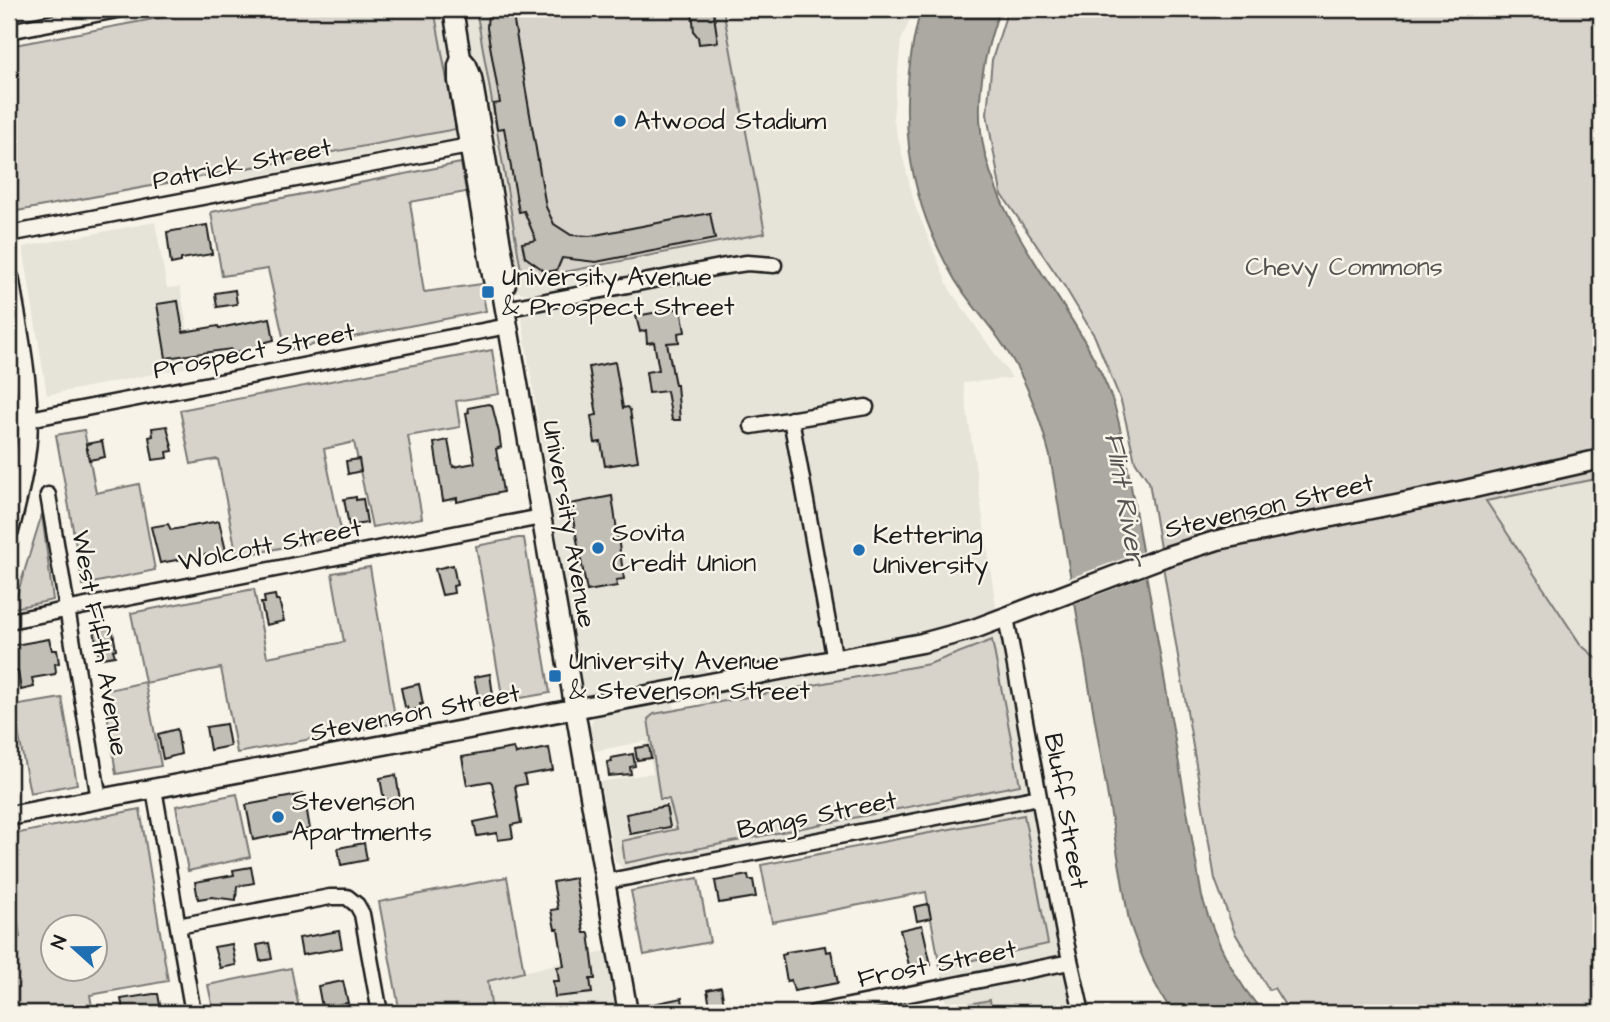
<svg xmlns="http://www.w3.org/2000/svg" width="1610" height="1022" viewBox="0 0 1610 1022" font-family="'Architects Daughter',sans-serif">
	<rect width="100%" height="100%" fill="#f7f3e8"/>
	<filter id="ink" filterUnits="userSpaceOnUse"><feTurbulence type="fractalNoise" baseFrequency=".0143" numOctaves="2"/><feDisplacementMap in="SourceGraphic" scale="14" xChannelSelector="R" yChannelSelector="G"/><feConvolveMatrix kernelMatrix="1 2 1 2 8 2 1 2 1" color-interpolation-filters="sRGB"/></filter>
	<g filter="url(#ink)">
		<path fill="#e6e3d9" d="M153,9H914L901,41L893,118L915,206L950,290L1012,378L963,383L1000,634L1022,760L1074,1013H948L910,812L630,868L621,867L615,861L600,782L653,773L646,741L595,751L590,729L593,718L603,712L673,699L687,777L712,773L700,693L754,684L750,666L583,698L521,314L726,273L723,258L529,294L517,292L512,285L485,133L229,181L214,94L141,106L124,14Z
			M155,222L167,288L180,287L194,366L47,395L23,247Z
			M1601,478V662L1581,645L1486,501Z
			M607,951L617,1013H492L488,981Z"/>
		<path fill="#d7d3cb" stroke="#7a7874" stroke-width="2" fill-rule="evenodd" d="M207,9H434L456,129L17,211L9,168V46Z
			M476,9H723L765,233L534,278L521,270Z
			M1008,9H1601V478L1486,501L1581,645L1601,662V1013H1290L1274,988L1269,990L1235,933L1215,879L1149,482L1135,461L1121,401L1095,337L1065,287L1001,193L987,114L992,60Z
			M461,163L466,192L410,202L424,292L481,284L486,311L286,350L268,269L222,276L211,212Z
			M492,350L499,394L456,401L460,427L408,436L422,518L372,527L354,442L324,449L342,535L237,557L218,459L191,464L180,410Z
			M84,430L96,493L139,484L155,570L83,585L56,435Z
			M42,514L53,600L9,609L17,595Z
			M518,538H524L550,693L503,701L476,546Z
			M370,567L396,723L237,753L221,668L145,683L161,766L116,774L104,691L145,682L131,613L254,589L267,657L344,642L332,573Z
			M992,640L1020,785L625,863L622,841L677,829L669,799H660L648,719L654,714L929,664Z
			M62,698L77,784L30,793L13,706Z
			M237,794L250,857L188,871L176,806Z
			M140,809L168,981L90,995L93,1013H9V940L20,937L9,859V835ZM52,928H94V970H52Z
			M1024,815L1048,944L940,967L926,892L772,922L761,865Z
			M507,877L524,972L488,981L492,1013H434L433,1009L400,1013L379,902Z
			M698,878L710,942L644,955L631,891Z
			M291,968L300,1013H214L208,985Z
			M990,1000L992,1013H922Z"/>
		<path fill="#aca9a2" stroke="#72716c" stroke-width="2" d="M921,9H1000C983,55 973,105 985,154C1009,249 1081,311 1113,402C1120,422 1123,443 1127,464C1134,502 1140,540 1147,579C1165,685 1183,791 1202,897C1215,940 1234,980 1264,1013H1173C1153,985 1140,954 1129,921L1050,456C1039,414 1025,375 999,339C985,319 968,301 955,280C904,193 895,105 921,9Z"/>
		<path fill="#f7f3e8" d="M1146,550L1150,575L1072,605L1067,579Z"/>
		<path fill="#c0beb5" stroke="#1c1c1c" stroke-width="2" d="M488,9H515L514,22L546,207L554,224L571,235L590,236L710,213L715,239L596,262L562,258L557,270L546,272L525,257L522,243L536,240L524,211L519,212L504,128L497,129L493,104L500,103L487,28Z
			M692,9H713L718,42L699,44L698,37L694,32Z
			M207,225L212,254L181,259V262L171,264L167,232Z
			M235,290L237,304L217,307L215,293Z
			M178,301L183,332L218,326L219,328L270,318L274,340L266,342V345L232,353L231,349L166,358L157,304Z
			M681,308L685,332L678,333L679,342L667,343L675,385H677L680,420H672L667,391L649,393L646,372L659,370L654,342L647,343L646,330L640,332L636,316Z
			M615,362L623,408L628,407L630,410L638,461L605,466L601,442L595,443L591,416L597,415L589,367Z
			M488,404L492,405L499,433L501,447L496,449L503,492L457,502V498L443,501L434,443L448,440L453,467L475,463L466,413L469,412L468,408Z
			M167,426L173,451L167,452L168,458L153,460L149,437L153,436L152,428Z
			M102,441L105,457L89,460L86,444Z
			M359,459L361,471L348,474L346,461Z
			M612,496L624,579L616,580L617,586L587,591L570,504Z
			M356,497V500L363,499L367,523L349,526L344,499Z
			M219,521L226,551L160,563L151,527L168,524L171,530Z
			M453,565L457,585L453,586L454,593L442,595L435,569Z
			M275,595L276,600H279L284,621L266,625L261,603H265L264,597Z
			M112,627L116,649L113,650L115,656L102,658L101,652L98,653L94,630Z
			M49,639L52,650H57L59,663L55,664L56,672L55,674L32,678L34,687L21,690L18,671L10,672L9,646Z
			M490,674L494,702L480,705L474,677Z
			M419,684L423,704H420L421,708L408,711L407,707H405L401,688Z
			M226,724L230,746L210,750L206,727Z
			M177,729L181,754L163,759L158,734Z
			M649,746L651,758L637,760L635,748Z
			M514,748L516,754L549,748L553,770L524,775L526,784L515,786L521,823L511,825L513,838L498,840L497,833L477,836L474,822L499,817L492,783L490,781L467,785L462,757Z
			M633,754L635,766L630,767L631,774L609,776L607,762L612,761L611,758Z
			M396,775L400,800L388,802L387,799L384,800L380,778Z
			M304,794L310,829L253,840L246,805Z
			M666,806L670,827L630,834L626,814Z
			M364,843L367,860L341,865L338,848Z
			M251,867L254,883L237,886L236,900L211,897L198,899L195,882L234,875L233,870Z
			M748,875L749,880H753L756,897L719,903L715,881Z
			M575,878L584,933H589L595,979H590L592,993L555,997L553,981H559L557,967L564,966L558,929H555L551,910L558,909L553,882Z
			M928,904L931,918L917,921L914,907Z
			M922,925L931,965L910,969L900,930Z
			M339,931L342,948L302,955L299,938Z
			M269,943L272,959L260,961L257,945Z
			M232,944L236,965L220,968L214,947Z
			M825,946L826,952L831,951L838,983L794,991L791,980L787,981L782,955L786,954V952Z
			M343,981L348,1003L322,1007L318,986Z
			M721,987L724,1004L710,1006L707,990Z
			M153,994H158L161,1010L124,1013L121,999Z
			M682,998L684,1011L677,1013H639L638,1007Z"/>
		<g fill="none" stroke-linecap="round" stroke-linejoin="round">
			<g stroke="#1c1c1c" stroke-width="19">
				<path id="minor" d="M9,31L122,9
					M9,234L479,144
					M505,309L720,267L747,263L774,265
					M791,419L835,661
					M9,423L508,326
					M752,426L866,407
					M48,495L99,799
					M1006,617L1064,933L1082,1013
					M9,621L541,517
					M154,789L193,1013
					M604,882L1039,797
					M178,926L330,897H347L357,905L362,914L380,1013
					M814,1013L1070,962"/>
			</g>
			<g stroke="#1c1c1c" stroke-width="23">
				<path id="tertiary" d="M453,9L461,58L467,65L472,78L506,273V284L502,292L628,1013
					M461,58L458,66V81L492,275L494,284L502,292
					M9,816L922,643L974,629L1164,557L1218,540L1465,490L1601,459"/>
			</g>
			<g stroke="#1c1c1c" stroke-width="24">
				<path id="secondary" d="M9,279C17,329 29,383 27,434C25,466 17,498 9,529"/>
			</g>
			<use href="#minor" stroke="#f7f3e8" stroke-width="14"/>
			<use href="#tertiary" stroke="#f7f3e8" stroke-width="18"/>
			<use href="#secondary" stroke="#f7f3e8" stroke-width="19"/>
		</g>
	</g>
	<g fill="#1f6fb2" stroke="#f7f3e8" stroke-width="2.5">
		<circle cx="620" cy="121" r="7"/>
		<rect x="481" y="285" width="14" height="14" rx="3.5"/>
		<circle cx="598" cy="548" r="7"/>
		<circle cx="859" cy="550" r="7"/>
		<rect x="548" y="669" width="14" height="14" rx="3.5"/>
		<circle cx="278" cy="817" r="7"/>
	</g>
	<g text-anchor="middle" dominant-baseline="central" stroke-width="5" stroke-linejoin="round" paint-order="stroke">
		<g font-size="26" fill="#1c1c1c" stroke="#f7f3e8" text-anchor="start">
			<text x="634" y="121">Atwood Stadium</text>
			<text x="502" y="277">University Avenue<tspan x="502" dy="30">&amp; Prospect Street</tspan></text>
			<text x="612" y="533">Sovita<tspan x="612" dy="30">Credit Union</tspan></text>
			<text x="873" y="535">Kettering<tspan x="873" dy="30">University</tspan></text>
			<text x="569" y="661">University Avenue<tspan x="569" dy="30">&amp; Stevenson Street</tspan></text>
			<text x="292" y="802">Stevenson<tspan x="292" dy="30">Apartments</tspan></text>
		</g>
		<g font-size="26" fill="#1c1c1c" stroke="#f7f3e8">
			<text transform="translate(242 164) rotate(-11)">Patrick Street</text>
			<text transform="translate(254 351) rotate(-11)">Prospect Street</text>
			<text transform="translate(1269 506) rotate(-13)">Stevenson Street</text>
			<text transform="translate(569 524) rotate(80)">University Avenue</text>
			<text transform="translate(270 545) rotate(-11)">Wolcott Street</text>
			<text transform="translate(100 643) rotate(80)">West Fifth Avenue</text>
			<text transform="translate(415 713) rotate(-11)">Stevenson Street</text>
			<text transform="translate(1066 811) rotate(80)">Bluff Street</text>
			<text transform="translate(817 815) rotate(-11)">Bangs Street</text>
			<text transform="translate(937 964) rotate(-11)">Frost Street</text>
		</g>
		<g font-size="26" fill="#545351" stroke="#f7f3e8">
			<text x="1344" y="267">Chevy Commons</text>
		</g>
		<g font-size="28" font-style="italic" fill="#565452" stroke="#f7f3e8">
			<text transform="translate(1125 499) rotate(80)">Flint River</text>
		</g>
	</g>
	<rect width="1610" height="1022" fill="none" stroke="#f7f3e8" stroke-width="35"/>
	<rect x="18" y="18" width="1575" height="987" fill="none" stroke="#1c1c1c" stroke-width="2.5" filter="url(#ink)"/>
	<g transform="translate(74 948) rotate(291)"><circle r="33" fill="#f7f3e8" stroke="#9f9d96" stroke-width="2"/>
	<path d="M0-5L12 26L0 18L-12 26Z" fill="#1f6fb2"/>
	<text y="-10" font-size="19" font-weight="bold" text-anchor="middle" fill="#1c1c1c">N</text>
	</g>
</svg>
